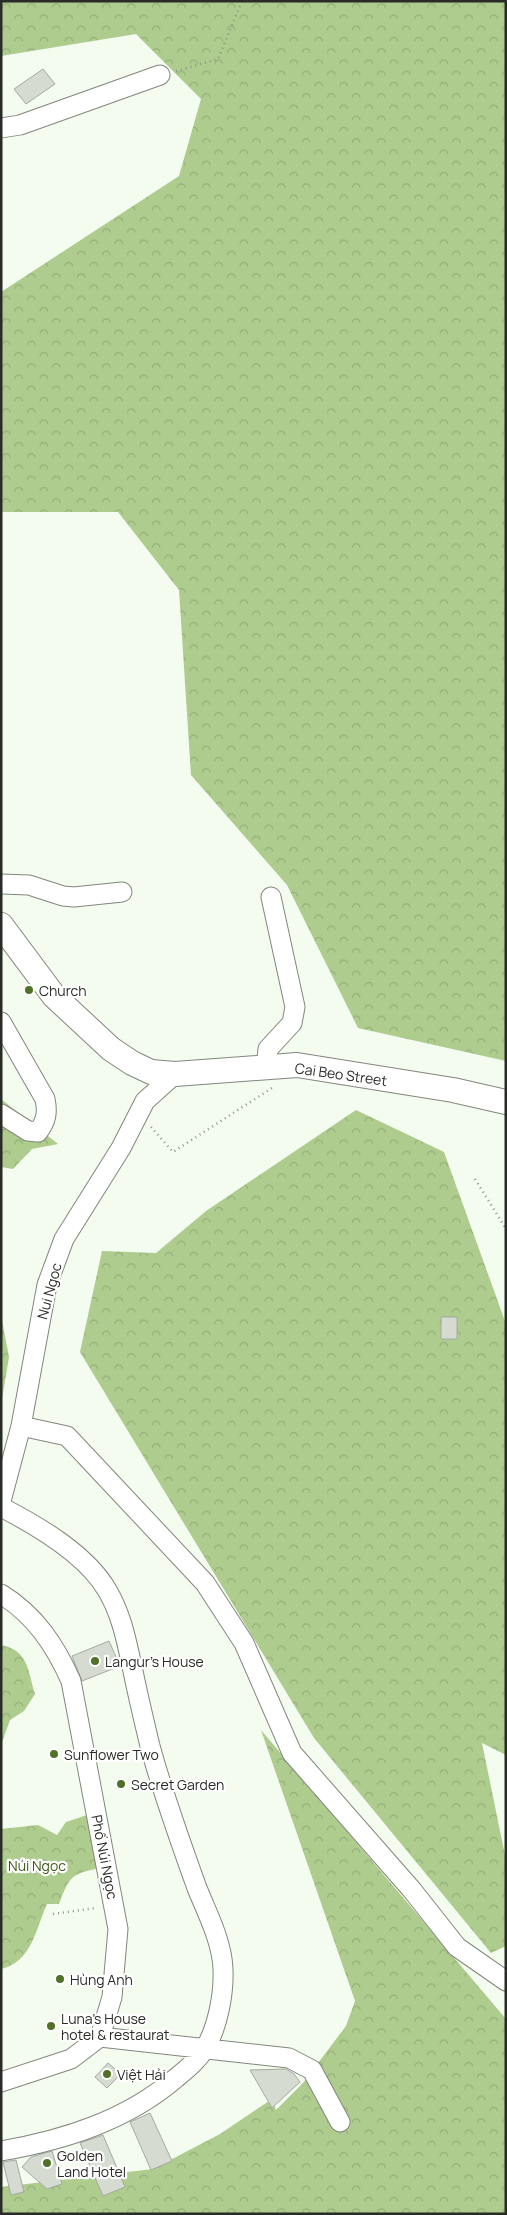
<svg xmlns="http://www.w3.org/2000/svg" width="507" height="2215" viewBox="0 0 507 2215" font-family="Manrope,sans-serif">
	<defs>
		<pattern id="forest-crowns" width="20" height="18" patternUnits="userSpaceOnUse" patternTransform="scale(1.25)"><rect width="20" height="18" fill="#adcc8e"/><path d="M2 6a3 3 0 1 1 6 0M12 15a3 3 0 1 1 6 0" fill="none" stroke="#95af7a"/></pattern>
	</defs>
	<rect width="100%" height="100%" fill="#f4fbef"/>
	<path fill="url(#forest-crowns)" d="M1,1H506V1061L358,1028L287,885L191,775L179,590L118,512H1V292L179,176L201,99L136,34L1,56Z
		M1,1099L58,1144L32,1149L13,1169L1,1167Z
		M356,1110L444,1152L506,1324V1755L482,1743L506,1860V1946L491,1953L314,1738L80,1352L102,1251L156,1253L206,1211Z
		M1,1315L9,1357L1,1405Z
		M1,1645C29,1650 28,1672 35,1694L24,1711L10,1720L1,1745Z
		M261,1730L506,2019V2214H1V2187L153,2169L220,2134L272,2099L276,2110L303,2083L346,2026L355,2001Z
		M87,1815L101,1868C71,1874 70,1875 59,1904H47C36,1928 32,1962 1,1969V1829L38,1825L57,1835L66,1822Z"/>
	<path fill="#d5dbd0" stroke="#a4aa9f" d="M43,69L55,84L26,104L14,89Z
		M441,1317H457V1339H441Z
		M109,1641L120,1666L82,1681L72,1656Z
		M108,2063L121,2074L107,2088L95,2077Z
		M286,2069L294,2074L300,2082L272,2108L250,2070Z
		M150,2113L172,2161L151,2170L130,2122Z
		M103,2135L125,2187L103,2196L80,2143Z
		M52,2151L62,2184L47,2189L22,2167L31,2157Z
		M16,2160L24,2192L11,2195L3,2162Z"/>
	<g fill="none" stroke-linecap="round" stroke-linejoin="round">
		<g stroke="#82877d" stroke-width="21">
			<path id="minor" d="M1,128L20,125L160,75
				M1,884L29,885L63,896L74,897L122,892
				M1,1022L45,1099C48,1113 46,1121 38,1132L28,1131L1,1114
				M266,1068L268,1049L292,1023L295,1007L271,897
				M21,1426L67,1436L205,1583L244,1643L292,1753L412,1890L457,1947L506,1981
				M1,1501L21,1426L47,1285L64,1239L121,1148L145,1101L175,1074
				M1,1507C38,1526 86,1554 107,1590C122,1615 127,1643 133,1671C138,1696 144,1721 150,1746C163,1794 180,1841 197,1888C207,1913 222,1941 223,1969C224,1994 218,2025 206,2047C198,2060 187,2069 176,2078C127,2120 65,2140 1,2151
				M1,1594C35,1615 55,1645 71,1681L118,1929L112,1997L100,2037L71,2059L1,2082
				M100,2037L289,2058L312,2070L340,2122"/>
		</g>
		<g stroke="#82877d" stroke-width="26">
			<path id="major" d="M1,925L54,996L111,1049L132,1063L151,1072L175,1074L297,1065L453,1090L506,1102"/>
		</g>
		<path stroke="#8f948b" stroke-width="2.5" stroke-dasharray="1 4" stroke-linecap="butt" d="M176,71L218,59L242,1
			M151,1127L173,1152L275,1086
			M475,1179L506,1229
			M53,1914L96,1908"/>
		<use href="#minor" stroke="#fff" stroke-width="19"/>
		<use href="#major" stroke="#fff" stroke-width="24"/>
	</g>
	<g fill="#507128" stroke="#fff" stroke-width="2">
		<circle cx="29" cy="990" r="5"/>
		<circle cx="95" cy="1661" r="5"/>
		<circle cx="54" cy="1754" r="5"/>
		<circle cx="121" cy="1784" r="5"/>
		<circle cx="60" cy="1979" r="5"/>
		<circle cx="51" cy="2026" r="5"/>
		<circle cx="107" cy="2074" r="5"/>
		<circle cx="47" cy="2163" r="5"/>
	</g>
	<g text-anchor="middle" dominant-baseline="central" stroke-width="4.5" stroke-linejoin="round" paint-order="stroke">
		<g font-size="14" fill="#282b26" stroke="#fff" text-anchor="start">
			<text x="39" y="990">Church</text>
			<text x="105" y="1661">Langur's House</text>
			<text x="64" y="1754">Sunflower Two</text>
			<text x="131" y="1784">Secret Garden</text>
			<text x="70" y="1979">Hùng Anh</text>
			<text x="61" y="2018">Luna's House<tspan x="61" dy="16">hotel &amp; restaurat</tspan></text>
			<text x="117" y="2074">Việt Hải</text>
			<text x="57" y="2155">Golden<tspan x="57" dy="16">Land Hotel</tspan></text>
		</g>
		<g font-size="14" fill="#282b26" stroke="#fff">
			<text transform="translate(341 1074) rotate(8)">Cai Beo Street</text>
			<text transform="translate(49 1291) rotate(-75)">Nui Ngoc</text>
			<text transform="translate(105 1857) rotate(79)">Phố Núi Ngọc</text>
		</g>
		<g font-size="14" fill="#3d5919" stroke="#fff">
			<text x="37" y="1865">Núi Ngọc</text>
		</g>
	</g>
	<rect width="507" height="2215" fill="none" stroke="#282b26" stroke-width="5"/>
</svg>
